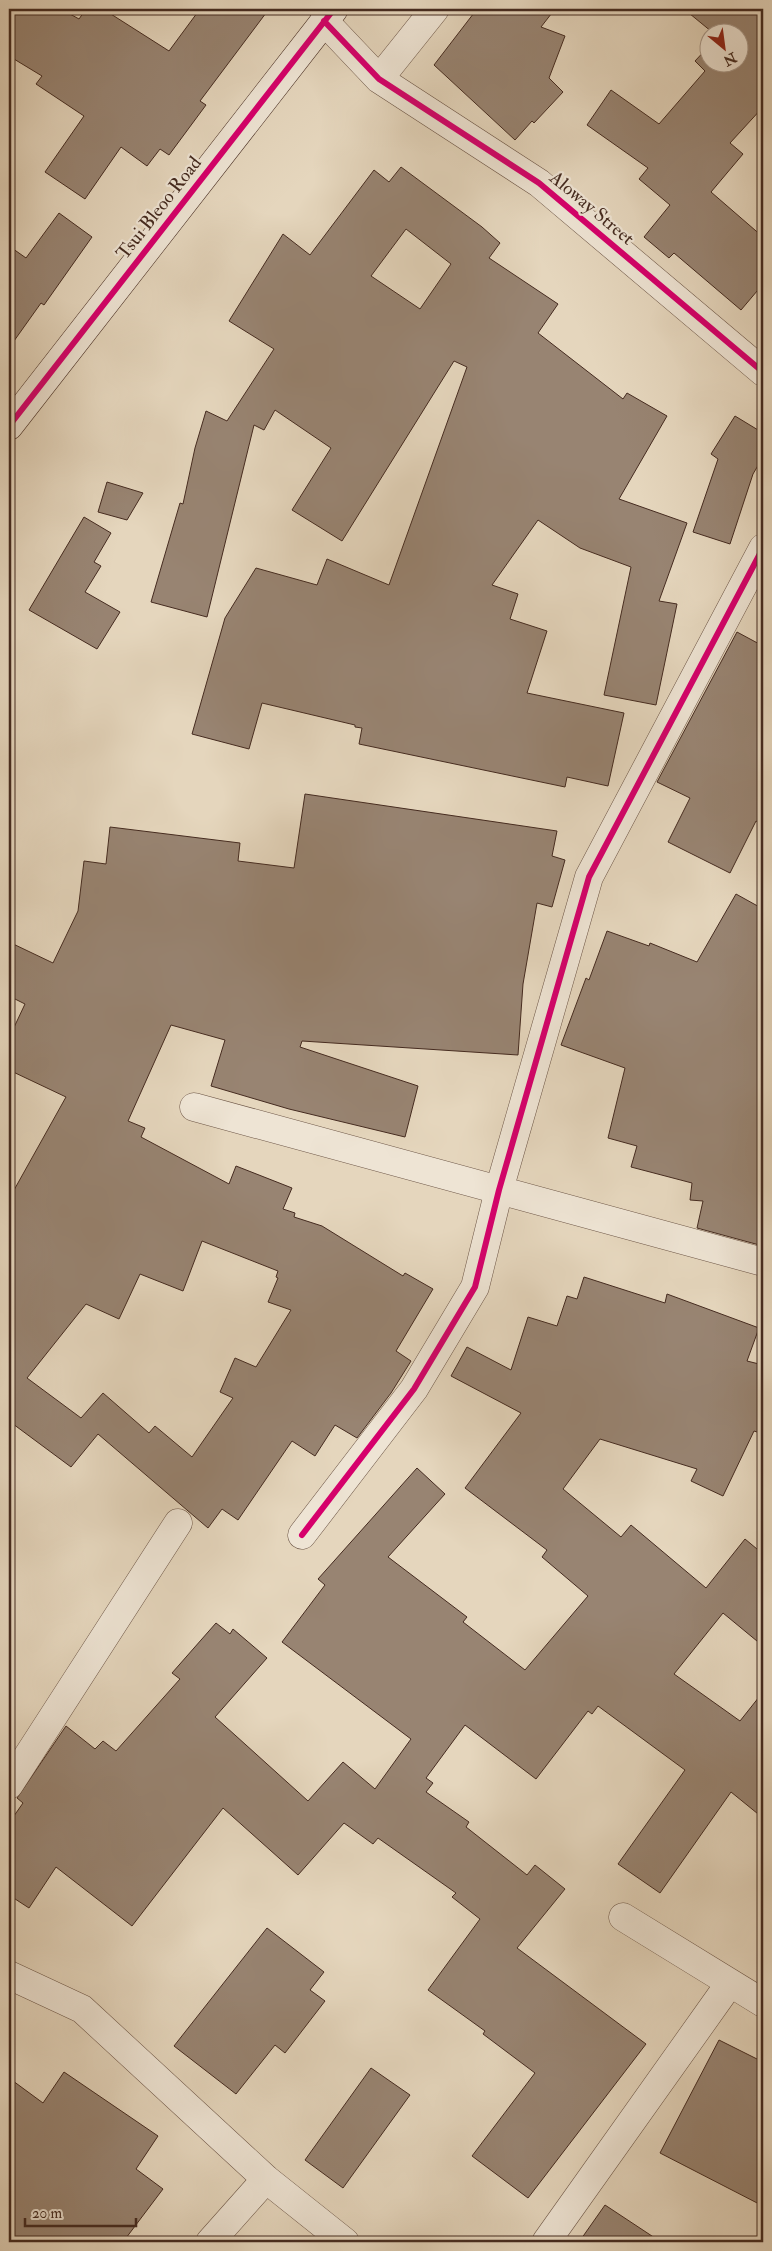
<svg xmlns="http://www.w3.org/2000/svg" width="772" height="2251" viewBox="0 0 772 2251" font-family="'IM FELL Double Pica',serif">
	<rect width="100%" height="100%" fill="#e5d6bd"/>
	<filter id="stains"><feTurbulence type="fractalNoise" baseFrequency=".004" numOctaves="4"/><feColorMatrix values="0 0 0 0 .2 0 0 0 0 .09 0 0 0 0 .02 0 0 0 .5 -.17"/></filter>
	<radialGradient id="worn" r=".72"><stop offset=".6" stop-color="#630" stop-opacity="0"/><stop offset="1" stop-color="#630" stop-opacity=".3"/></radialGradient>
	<path fill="#988472" stroke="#452b20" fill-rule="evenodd" d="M9,9H61L79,19L86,9H103L169,51L200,9H269L200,101L206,105L169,155L160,149L147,166L121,147L85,199L45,172L84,116L36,84L42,76L9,56Z
		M477,9H555L541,27L565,36L549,78L563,92L534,123L532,121L515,140L434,65Z
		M684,9H754L763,17V107L730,143L743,154L711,192L763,237V284L741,310L674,253L669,258L644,237L670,205L639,179L648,168L587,125L611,90L659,124L705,71L695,61L710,45V62H740V32H712Z
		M401,167L482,227L500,243L489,258L558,304L538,333L623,399L627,393L667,416L619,499L687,523L659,601L677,604L656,705L604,695L631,567L580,548L538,520L492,585L518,594L510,619L547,631L527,693L624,713L608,786L567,777L565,787L359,744L362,728L355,727V725L262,703L249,749L192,734L225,618L256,568L317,585L327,559L389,585L467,367L454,361L342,541L292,510L331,448L275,410L264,430L254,425L207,617L151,602L180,503L183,504L195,448L206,411L227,421L274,349L229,321L283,234L310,255L374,170L389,182ZM406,229L451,264L420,309L371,276Z
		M59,213L92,237L44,305L41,303L9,348V246L26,258Z
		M735,416L763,433V457L753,474L730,544L693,532L718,459L711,454Z
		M107,482L143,493L127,520L98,512Z
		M84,517L111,533L94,562L101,566L85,592L120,612L97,649L29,610Z
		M737,632L763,646V825L756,821L730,873L668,842L690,798L657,782Z
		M305,794L557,831L552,856L565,860L552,907L537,903L523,984L518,1055L302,1041L300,1047L418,1086L405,1137L289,1109L211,1086L225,1040L171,1025L128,1121L145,1128L141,1137L229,1184L236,1166L292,1188L283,1209L295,1213L294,1217L322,1226L403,1276L405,1273L433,1289L396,1351L411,1361L391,1393L357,1438L335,1425L315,1456L292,1441L238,1520L222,1509L208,1528L98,1434L71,1467L9,1421V1199L66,1097L9,1070V1038L25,1004L9,996V942L53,963L78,911L84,861L106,864L110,827L240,843L238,861L294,868ZM202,1241L278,1271L276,1277L278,1278L268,1302L291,1310L256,1367L235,1358L220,1392L233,1398L192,1457L155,1426L149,1433L103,1393L81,1418L27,1378L86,1304L119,1319L140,1274L183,1291Z
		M736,894L763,909V1246L697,1228L703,1201L690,1200L692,1183L631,1167L637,1146L608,1138L625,1068L561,1045L586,978L589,980L607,931L649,946L650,943L697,962Z
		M584,1277L665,1303L667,1294L759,1328L747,1361L763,1365V1434L754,1431L723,1496L691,1481L697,1469L600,1439L563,1489L621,1537L631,1525L706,1588L745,1539L763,1554V1646L723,1613L674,1674L740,1721L763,1692V1818L731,1792L660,1893L618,1864L685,1770L598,1706L592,1714L588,1711L536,1779L465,1725L426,1778L433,1783L426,1792L469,1822L466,1827L527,1875L535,1865L565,1889L517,1948L646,2044L528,2198L472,2156L535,2073L483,2034L485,2031L428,1990L480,1919L452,1897L456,1893L378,1838L373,1844L344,1823L298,1875L223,1808L132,1926L56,1867L29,1908L9,1895V1823L23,1803L17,1798L66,1726L95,1749L103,1741L116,1751L180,1679L172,1673L216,1623L230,1634L233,1629L267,1658L215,1717L308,1801L343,1762L375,1789L411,1739L282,1642L325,1585L318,1579L417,1468L445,1494L388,1557L467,1617L463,1622L525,1670L588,1596L542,1557L547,1550L465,1488L521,1413L451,1376L467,1347L511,1370L528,1317L557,1326L567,1296L577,1299Z
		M267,1928L324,1972L310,1990L325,2001L285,2053L275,2045L236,2094L174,2046Z
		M719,2040L763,2062V2206L660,2153Z
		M371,2068L410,2095L343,2188L305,2160Z
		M64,2072L158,2136L136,2169L163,2189L123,2242H9V2078L43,2103Z
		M605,2205L661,2242H579Z"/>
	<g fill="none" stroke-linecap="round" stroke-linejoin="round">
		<g stroke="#6d5647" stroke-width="29">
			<path id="street" d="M324,21L379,79L539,183L763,372
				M379,79L435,9
				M194,1107L763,1262
				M302,1535L414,1389L475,1287L499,1190L589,877L763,548
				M9,1785L178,1523
				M623,1917L763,2003
				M9,1975L82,2009L266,2179L345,2242
				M210,2242L266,2179
				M546,2242L730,1983"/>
		</g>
		<g stroke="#452b20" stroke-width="29">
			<path id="secondary" d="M9,426L334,9"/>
		</g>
		<use href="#street" stroke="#eee4d4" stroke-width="28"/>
		<use href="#secondary" stroke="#eee4d4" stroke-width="28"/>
		<g stroke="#eee4d4" stroke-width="9">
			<path id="cycleway" d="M324,21L379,79L539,183L763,372
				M9,426L334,9
				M302,1535L414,1389L475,1287L499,1190L589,877L763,548"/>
		</g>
		<use href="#cycleway" stroke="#d6006c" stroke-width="6"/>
	</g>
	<g text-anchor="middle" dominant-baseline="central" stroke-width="4.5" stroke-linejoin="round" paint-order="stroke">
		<g font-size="19" fill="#452b20" stroke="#eee4d4">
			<text transform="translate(159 208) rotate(-52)">Tsui Bleoo Road</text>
			<text transform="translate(592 208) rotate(40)">Aloway Street</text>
		</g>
	</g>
	<rect width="772" height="2251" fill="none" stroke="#e5d6bd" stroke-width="30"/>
	<rect x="10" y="10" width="752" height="2231" fill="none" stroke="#452b20" stroke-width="2.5"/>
	<rect x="15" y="15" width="742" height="2221" fill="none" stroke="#452b20"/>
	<g transform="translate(724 48) rotate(151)"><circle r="24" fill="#eee4d4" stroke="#aa9a8c"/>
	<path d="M0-4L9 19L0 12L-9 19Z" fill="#8f2418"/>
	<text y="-8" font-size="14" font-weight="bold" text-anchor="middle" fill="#452b20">N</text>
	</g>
	<path d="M25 2218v8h111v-8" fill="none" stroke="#452b20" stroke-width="2.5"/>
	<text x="32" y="2218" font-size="15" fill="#452b20" stroke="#eee4d4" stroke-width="4" paint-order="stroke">20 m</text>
	<rect width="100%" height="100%" filter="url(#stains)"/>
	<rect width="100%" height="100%" fill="url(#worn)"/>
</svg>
